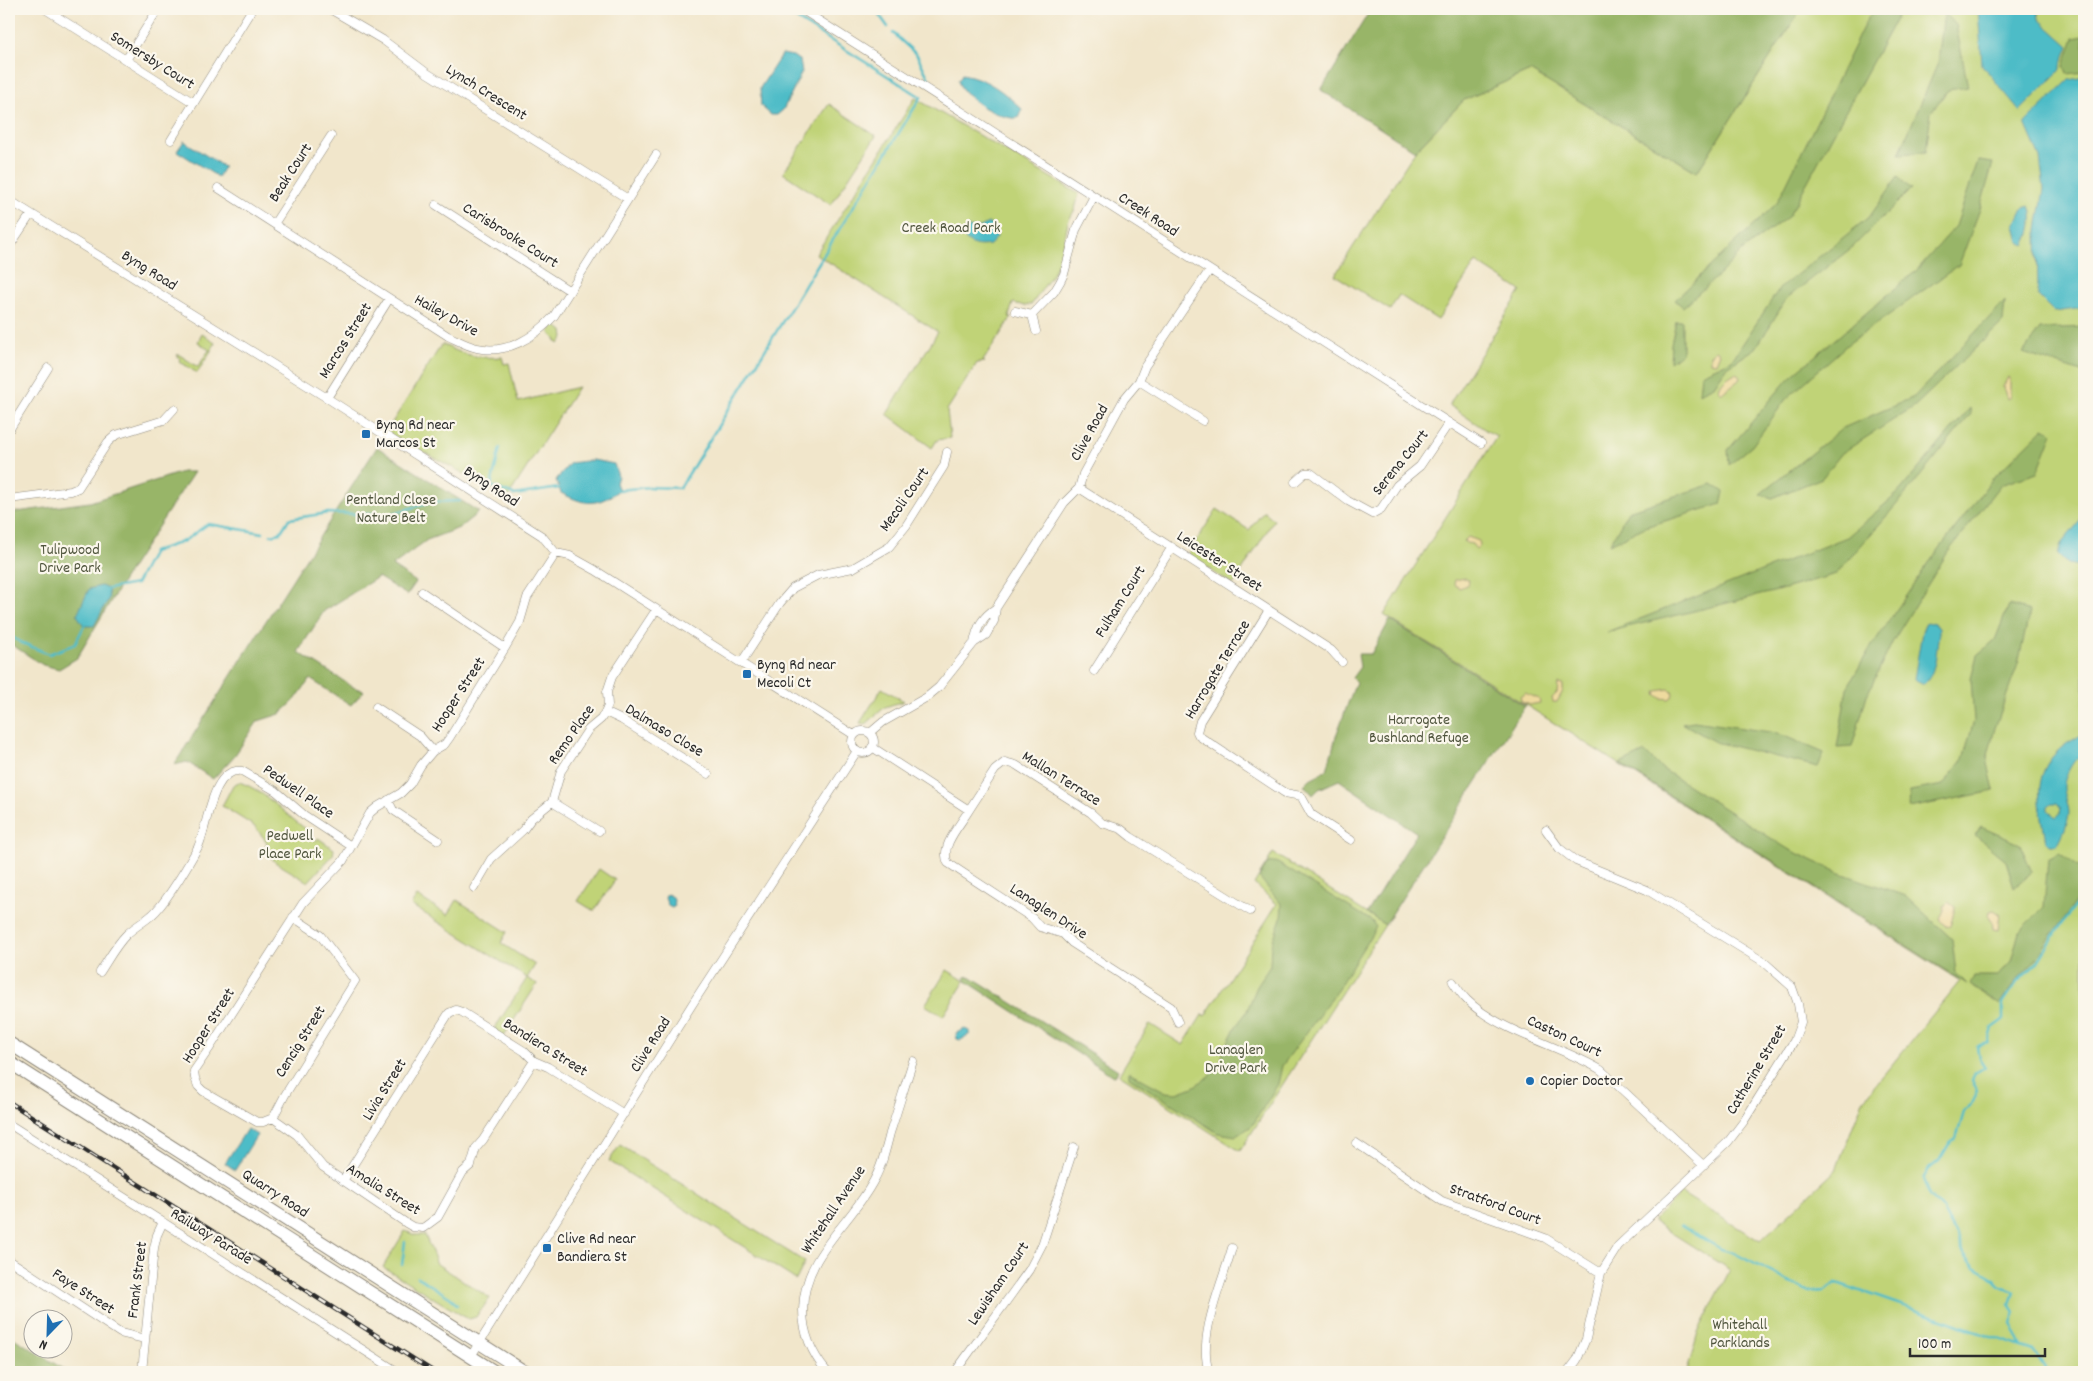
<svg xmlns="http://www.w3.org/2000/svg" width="2093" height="1381" viewBox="0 0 2093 1381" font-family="Dekko,sans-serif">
	<rect width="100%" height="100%" fill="#fbf7ec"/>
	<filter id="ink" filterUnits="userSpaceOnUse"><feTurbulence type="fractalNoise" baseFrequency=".02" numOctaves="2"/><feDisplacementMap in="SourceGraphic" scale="10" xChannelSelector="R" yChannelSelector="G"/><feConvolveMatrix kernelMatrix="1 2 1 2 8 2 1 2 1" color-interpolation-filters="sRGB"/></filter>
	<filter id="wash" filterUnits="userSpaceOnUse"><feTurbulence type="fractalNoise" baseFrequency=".0096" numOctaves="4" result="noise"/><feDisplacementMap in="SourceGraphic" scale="20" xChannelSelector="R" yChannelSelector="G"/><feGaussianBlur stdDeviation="1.12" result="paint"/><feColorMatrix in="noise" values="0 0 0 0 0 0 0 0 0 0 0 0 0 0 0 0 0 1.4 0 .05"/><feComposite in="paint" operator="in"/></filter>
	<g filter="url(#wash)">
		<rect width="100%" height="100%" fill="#f1e6cb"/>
		<path fill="#c0d377" stroke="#767f51" d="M1801,9H2084V1372H1687L1698,1332L1730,1270L1653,1221L1681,1193L1760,1241L1836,1170L1863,1100L1960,981L1384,615L1497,436L1487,431L1449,405L1521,291L1476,262L1438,320L1399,295L1390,310L1335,275L1415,151L1464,100L1530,71L1697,172Z
			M915,98L1079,194L1075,209L1068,222L1062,251L1054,272L1032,304L1025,306L1013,303L1009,316L1011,318L983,361L985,362L977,363L947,410L950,438L937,440L932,448L887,414L938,332L816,254Z
			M829,104L876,136L831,205L783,173Z
			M555,325L563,331L564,337L559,344L549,332Z
			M202,334L215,343L211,351L198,342Z
			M442,344C462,355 480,359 502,357L504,364L509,363L518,402L578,387L508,497L386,432Z
			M209,350L211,351L197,373L179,361L180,359L177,356L178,354L198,367Z
			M1217,509L1249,530L1264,511L1274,520L1233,585L1187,555Z
			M882,688L904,701L885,707L866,724L860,723Z
			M239,782C267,791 287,818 312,833L310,837L316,841L318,838L334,849L333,855L308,882L275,862L265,849L267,842L254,826L222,806L233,785Z
			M1273,853L1385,925L1240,1151L1119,1074L1150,1024L1183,1045L1202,1015L1205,1016L1277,904L1254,884Z
			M599,869L615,880L594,911L578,901Z
			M417,896L448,915L457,900L507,932L501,943L535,965L527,978L537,984L503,1037L493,1031L527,978L411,905Z
			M947,970L965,981L943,1016L925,1005Z
			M620,1145L805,1262L796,1280L609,1161Z
			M405,1231L415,1235H425L437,1264L490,1298L476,1317L469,1319L463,1316L383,1267Z"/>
		<path fill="#98b568" stroke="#62704a" d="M1371,9H1801L1697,172L1530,71L1464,100L1415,151L1321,90Z
			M1874,9H1901L1789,216L1744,249L1719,275L1683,307L1675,300L1777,203L1866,21Z
			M1944,12L1956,25L1968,87L1948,90L1931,112L1926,152L1899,154L1938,63Z
			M2084,36V72L2067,74L2064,66L2074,38Z
			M1978,161L1993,163L1980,209L1959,265L1848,344L1786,399L1752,446L1729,465L1728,450L1789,378L1916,271L1956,226Z
			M1898,177L1911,189L1854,246L1787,298L1756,348L1726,368L1714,386L1699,393L1701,374L1732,360L1779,289L1870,216Z
			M2005,301L2003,322L1915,406L1842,453L1822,478L1772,498L1760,494L1843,428L1914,397Z
			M1676,321H1682V353L1670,362L1671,344Z
			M2084,327V373L2023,353L2040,329Z
			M1970,408L1971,414L1904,496L1836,574L1777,591L1607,632L1847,537L1898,493Z
			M2044,428L2053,433L2037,473L2000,485L1948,552L1893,641L1867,695L1852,747L1837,748L1847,688L1869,650L1925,568L1993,478Z
			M377,447L479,512L459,528L427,540L392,566L416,582L407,595L378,577L324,611L298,652L353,687L364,691L351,705L310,679L295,700L280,714L258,721L235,755L213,779L187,762L174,765Z
			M182,472H194L124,579L77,658L59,669L43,665L9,643V513L90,502Z
			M1712,484L1724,492L1721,504L1645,527L1610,544L1628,511Z
			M2009,605L2030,611L2018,664L1995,728L1987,759L1994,791L1909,808L1910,791L1943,785L1963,759L1974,721L1971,679L1977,655L1995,640Z
			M1390,620L1525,706L1385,925L1367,913L1417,833L1339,780L1319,789L1313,795L1304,785L1310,779L1327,770L1337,733L1356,682L1352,678L1360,667L1358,654H1371Z
			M1694,721L1777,733L1824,753L1818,767L1715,742L1682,723Z
			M1645,752L1661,768L1788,849L1835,871L1906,896L1952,939L1956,973L1967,984L1620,764Z
			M1981,827L2020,844L2032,872L2014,887L2006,861L1975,835Z
			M2059,853L2083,870L2080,896L2047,942L2036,960L2015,982L2000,1005L1970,985L1974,976H1998L2011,961L2019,932L2044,907L2048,859Z
			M1276,862L1372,921L1376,927L1333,996L1282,1066L1278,1084L1252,1126L1236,1136L1218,1133L1129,1077V1072L1166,1092L1177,1093L1193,1087L1210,1076L1221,1061L1224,1050L1236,1026L1246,1013L1258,984L1270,966L1271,946L1281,918L1282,905L1259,877L1268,863Z
			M970,976L1118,1070L1116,1075L1113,1076L966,981L965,977Z
			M9,1335L68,1372H9Z"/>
		<path fill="#eeda9e" stroke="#8c8264" d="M1716,350L1720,353L1716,363L1710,362V355Z
			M1735,373L1738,374L1740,377L1739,380L1722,393L1719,390C1721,381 1727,378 1735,373Z
			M2008,377L2010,378V397L2007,399L2003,387Z
			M1468,537L1479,541L1480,545L1476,549L1472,544L1466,543L1464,541Z
			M1465,578L1469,579L1468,584L1460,588L1454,585L1455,580Z
			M1558,684L1563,685V691L1557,702H1553L1552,698L1557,693Z
			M1669,689L1673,693L1672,697L1669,699L1661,698L1656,694L1657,691Z
			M1525,693L1539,699L1540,703L1529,705L1522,702L1520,697Z
			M1948,902L1955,907C1955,908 1951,923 1950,925L1945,926L1940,919L1944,910V906Z
			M1994,910L2000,914L1998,930L1993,929L1992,921L1989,916L1990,911Z"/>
		<path fill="#4ebcc7" stroke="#3c7479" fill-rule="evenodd" d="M1978,9H2038L2039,19L2069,46L2059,71L2020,111L1982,65Z
			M782,54L793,56L800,61L802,72L783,110L777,115H771L761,106L760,88Z
			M962,74C987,78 1004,92 1022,109L1018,118C999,120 963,98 958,81Z
			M2084,77V308L2054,312L2038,296L2037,229L2044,189L2040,158L2025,123L2069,80Z
			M184,141L224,167L218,177L177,151Z
			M2030,206C2035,215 2031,237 2025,245L2019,242L2015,226L2023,208Z
			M988,223L995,228L997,237L990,245C977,247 970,246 962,235L966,227L979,228Z
			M593,460L614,464L618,476L616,483L619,490C597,507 585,505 561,493L556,480L570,463Z
			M2084,516V561L2081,566L2068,564L2058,554L2061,544Z
			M101,586L108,589L109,598L94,626H84L77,615L89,589Z
			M1926,622L1934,624L1939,628V633C1936,649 1937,673 1924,684L1914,679L1922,632Z
			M2084,733V753C2074,757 2063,777 2064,789C2064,796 2069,804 2069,812C2069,820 2062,838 2057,845H2049L2046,842C2041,806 2029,776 2061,748C2068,742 2077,738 2084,733ZM2052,803H2057L2061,808L2060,814L2056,817L2048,811V806Z
			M667,894L673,897L675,906L672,908L668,906L665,898Z
			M965,1029L970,1031V1034L961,1040L957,1039L956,1033Z
			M247,1129L257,1135L235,1170L225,1163Z"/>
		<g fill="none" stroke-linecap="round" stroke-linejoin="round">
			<path stroke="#4ebcc7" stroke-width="2.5" d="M875,9L888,27
				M893,33L917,55L929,79
				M500,448L491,486L514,495L559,488
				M619,490L649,487L680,488L921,97L787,13
				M271,535L280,533L289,519L328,513L388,515L431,502L460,501
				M108,589L136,584L153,552L184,541L208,524L263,533
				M9,635L20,642L49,654L75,644L84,626
				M1681,1226L1721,1249L1732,1252L1809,1292L1825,1291L1837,1283L2034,1351L2045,1368V1372
				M402,1265L405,1242
				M418,1277L451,1298L457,1305
				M2022,1347L2011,1323L2015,1312L2010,1304L2014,1292L2000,1286L1995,1279L1975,1267L1964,1254L1957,1236L1942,1209L1929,1195L1923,1179L1929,1169L1939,1161L1949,1144L1956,1139L1964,1112L1971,1104L1977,1091L1972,1080L1975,1073L1985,1067L1979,1058L1977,1046L1988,1043L1992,1028L2003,1020V1003L2018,981L2037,963L2063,922L2082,898L2084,886"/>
		</g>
	</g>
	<g filter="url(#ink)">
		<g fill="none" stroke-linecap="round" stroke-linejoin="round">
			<g stroke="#8e887b" stroke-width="9">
				<path id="minor" d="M45,9L194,103
					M330,9L383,40L427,73L628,199
					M801,9L1481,443
					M126,60L158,9
					M171,140L252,9
					M218,188L448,336C457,340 467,346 477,348C507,355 535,337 554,316L656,155
					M9,200L327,398L542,536L556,553L570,556L595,570L854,735
					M436,205L570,291
					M274,224L331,136
					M9,247L31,214
					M1015,311L1032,315L1036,331
					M1032,315L1054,292L1060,282L1064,274L1076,230L1094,196
					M1139,381L1203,421
					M327,398L389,299
					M9,430L48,368
					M1295,482L1305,473H1311L1348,501L1372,514L1381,509L1397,485L1420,466L1449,423
					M1079,488L1331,650L1342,662
					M9,499L71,491L78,488L108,442L116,435L164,420L174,409
					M422,592L505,648
					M1269,610L1200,721L1197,732L1199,736L1285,793L1301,796L1311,814L1351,840
					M974,643C977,627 982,617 996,608L1064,503L1079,488L1083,474L1124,399L1139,381L1145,366L1209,271
					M741,663L780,603L793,588L818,575L853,568L889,547L906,526L944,466L947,452
					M1094,671L1172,547
					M376,707L420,736L433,751
					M605,712L622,720L708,774
					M852 742a11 11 0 1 1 22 0a11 11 0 1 1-22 0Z
					M870,733L883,722L927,697L939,687L974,643L986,635L994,621L996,608
					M872,747L969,810L995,770L1005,762L1016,765L1091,813L1102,823L1121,829L1131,837L1250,911
					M388,800L393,810L438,840
					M552,802L599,831
					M969,810C961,824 939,847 948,863L1032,918L1040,927L1063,934L1072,943L1171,1007L1178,1022
					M1546,830L1559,848L1576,861L1647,890L1764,962L1792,987L1798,1004L1801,1022L1794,1041L1744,1121L1728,1142L1618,1246L1601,1273L1586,1339L1577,1360L1568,1372
					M474,888L491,859L523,830L531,819L552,802L561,771L588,730L601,719L605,712L608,705L607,692L612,677L656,610
					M100,972C108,960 116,945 126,935C135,926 148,920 156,911C169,897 189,864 198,847C208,827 211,767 242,771L276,791L304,815L351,846
					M1453,982C1457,988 1462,995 1467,1000C1498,1031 1561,1046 1601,1070L1703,1165
					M273,1118L263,1122H257L203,1091L198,1086L195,1078L194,1071L209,1049L303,903L343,861L370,813L377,807L401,793L410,784L421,765L433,751L445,744L450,737L505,648L520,622L527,598L556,553
					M273,1118L297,1135L323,1167L406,1223L413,1227L423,1228L438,1217L463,1172L471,1165L476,1148L483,1140L534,1061
					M273,1118L285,1095L355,981L320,935L293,917
					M9,1124L398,1372
					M1356,1143L1442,1201L1545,1238L1601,1273
					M343,1181L449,1013L456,1010L462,1012L524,1051L534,1061L548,1067L624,1114
					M9,1260L120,1333L145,1339
					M471,1356L693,1003L857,751
					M142,1372L154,1248L157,1235L163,1222
					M827,1372C812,1354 803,1334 803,1310C804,1253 850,1226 874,1180C882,1166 886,1149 890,1133C898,1109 905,1085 913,1061
					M955,1372L1029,1270L1042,1245L1074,1147
					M1209,1372C1197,1337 1222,1284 1232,1248"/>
			</g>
			<g stroke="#8e887b" stroke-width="14">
				<path id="primary" d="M9,1043L525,1372
					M9,1062L495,1372"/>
			</g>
			<use href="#minor" stroke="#fff" stroke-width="8"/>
			<use href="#primary" stroke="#fff" stroke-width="12"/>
			<g stroke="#2b2b2b" stroke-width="4.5">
				<path id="rail" d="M9,1102L434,1372"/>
			</g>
			<use href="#rail" stroke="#fbf7ec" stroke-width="2.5" stroke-dasharray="8" stroke-linecap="butt"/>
		</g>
	</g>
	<g fill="#1f6fb2" stroke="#fbf7ec" stroke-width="2">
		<rect x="361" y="429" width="10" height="10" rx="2.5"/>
		<rect x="742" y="669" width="10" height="10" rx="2.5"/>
		<circle cx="1530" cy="1081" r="5"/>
		<rect x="542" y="1243" width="10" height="10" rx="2.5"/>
	</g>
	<g text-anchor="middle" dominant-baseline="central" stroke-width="4.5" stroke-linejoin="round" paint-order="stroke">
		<g font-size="16" fill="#2b2b2b" stroke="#fbf7ec">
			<text transform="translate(152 61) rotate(32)">Somersby Court</text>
			<text transform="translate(486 93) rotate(32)">Lynch Crescent</text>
			<text transform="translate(291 173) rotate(-57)">Beak Court</text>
			<text transform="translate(1148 215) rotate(33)">Creek Road</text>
			<text transform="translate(510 236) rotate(32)">Carisbrooke Court</text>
			<text transform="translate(149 271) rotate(32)">Byng Road</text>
			<text transform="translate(446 316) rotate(29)">Hailey Drive</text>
			<text transform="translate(346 341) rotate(-58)">Marcos Street</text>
			<text transform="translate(1090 433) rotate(-61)">Clive Road</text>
			<text transform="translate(1401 463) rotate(-51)">Serena Court</text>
			<text transform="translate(491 487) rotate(33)">Byng Road</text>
			<text transform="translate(905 500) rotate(-55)">Mecoli Court</text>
			<text transform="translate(1219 562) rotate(33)">Leicester Street</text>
			<text transform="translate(1121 602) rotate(-58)">Fulham Court</text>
			<text transform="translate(1218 670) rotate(-59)">Harrogate Terrace</text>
			<text transform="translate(459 695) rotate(-57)">Hooper Street</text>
			<text transform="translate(664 731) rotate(31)">Dalmaso Close</text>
			<text transform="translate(572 735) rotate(-55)">Remo Place</text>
			<text transform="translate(1061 779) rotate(32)">Mallan Terrace</text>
			<text transform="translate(298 792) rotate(35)">Pedwell Place</text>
			<text transform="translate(1048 912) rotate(33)">Lanaglen Drive</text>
			<text transform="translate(209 1026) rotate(-58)">Hooper Street</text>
			<text transform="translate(1564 1037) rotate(25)">Caston Court</text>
			<text transform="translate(301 1042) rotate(-58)">Cencig Street</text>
			<text transform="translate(651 1045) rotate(-58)">Clive Road</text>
			<text transform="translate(545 1048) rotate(32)">Bandiera Street</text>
			<text transform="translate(1757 1070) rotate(-59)">Catherine Street</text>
			<text transform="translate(385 1090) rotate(-58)">Livia Street</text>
			<text transform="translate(383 1190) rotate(32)">Amalia Street</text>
			<text transform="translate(275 1194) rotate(33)">Quarry Road</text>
			<text transform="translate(1495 1205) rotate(20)">Stratford Court</text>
			<text transform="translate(834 1210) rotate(-56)">Whitehall Avenue</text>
			<text transform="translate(211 1237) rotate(32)">Railway Parade</text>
			<text transform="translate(138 1280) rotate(-83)">Frank Street</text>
			<text transform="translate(999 1284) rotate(-56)">Lewisham Court</text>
			<text transform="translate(83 1292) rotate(33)">Faye Street</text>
		</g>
		<g font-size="16" fill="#50553e" stroke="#fbf7ec">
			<text x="951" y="228">Creek Road Park</text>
			<text x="391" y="500">Pentland Close<tspan x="391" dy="18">Nature Belt</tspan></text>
			<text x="70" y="550">Tulipwood<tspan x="70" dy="18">Drive Park</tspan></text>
			<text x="1419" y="720">Harrogate<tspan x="1419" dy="18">Bushland Refuge</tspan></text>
			<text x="290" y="836">Pedwell<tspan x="290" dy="18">Place Park</tspan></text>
			<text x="1236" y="1050">Lanaglen<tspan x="1236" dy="18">Drive Park</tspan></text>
			<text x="1740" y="1325">Whitehall<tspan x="1740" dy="18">Parklands</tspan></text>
		</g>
		<g font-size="16" fill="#2b2b2b" stroke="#fbf7ec" text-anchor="start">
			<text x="376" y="425">Byng Rd near<tspan x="376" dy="18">Marcos St</tspan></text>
			<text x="757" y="665">Byng Rd near<tspan x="757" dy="18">Mecoli Ct</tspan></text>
			<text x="1540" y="1081">Copier Doctor</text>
			<text x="557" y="1239">Clive Rd near<tspan x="557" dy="18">Bandiera St</tspan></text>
		</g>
	</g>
	<rect width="2093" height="1381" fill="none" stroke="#fbf7ec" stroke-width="30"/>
	<g transform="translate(48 1334) rotate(203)"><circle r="24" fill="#fbf7ec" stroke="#a8a59f"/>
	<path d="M0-4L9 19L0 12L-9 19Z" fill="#1f6fb2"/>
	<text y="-8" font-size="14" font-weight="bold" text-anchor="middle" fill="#2b2b2b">N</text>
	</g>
	<path d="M1910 1348v8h135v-8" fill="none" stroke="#2b2b2b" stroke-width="2.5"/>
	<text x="1918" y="1348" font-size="15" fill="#2b2b2b" stroke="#fbf7ec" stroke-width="4" paint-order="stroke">100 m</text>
</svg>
